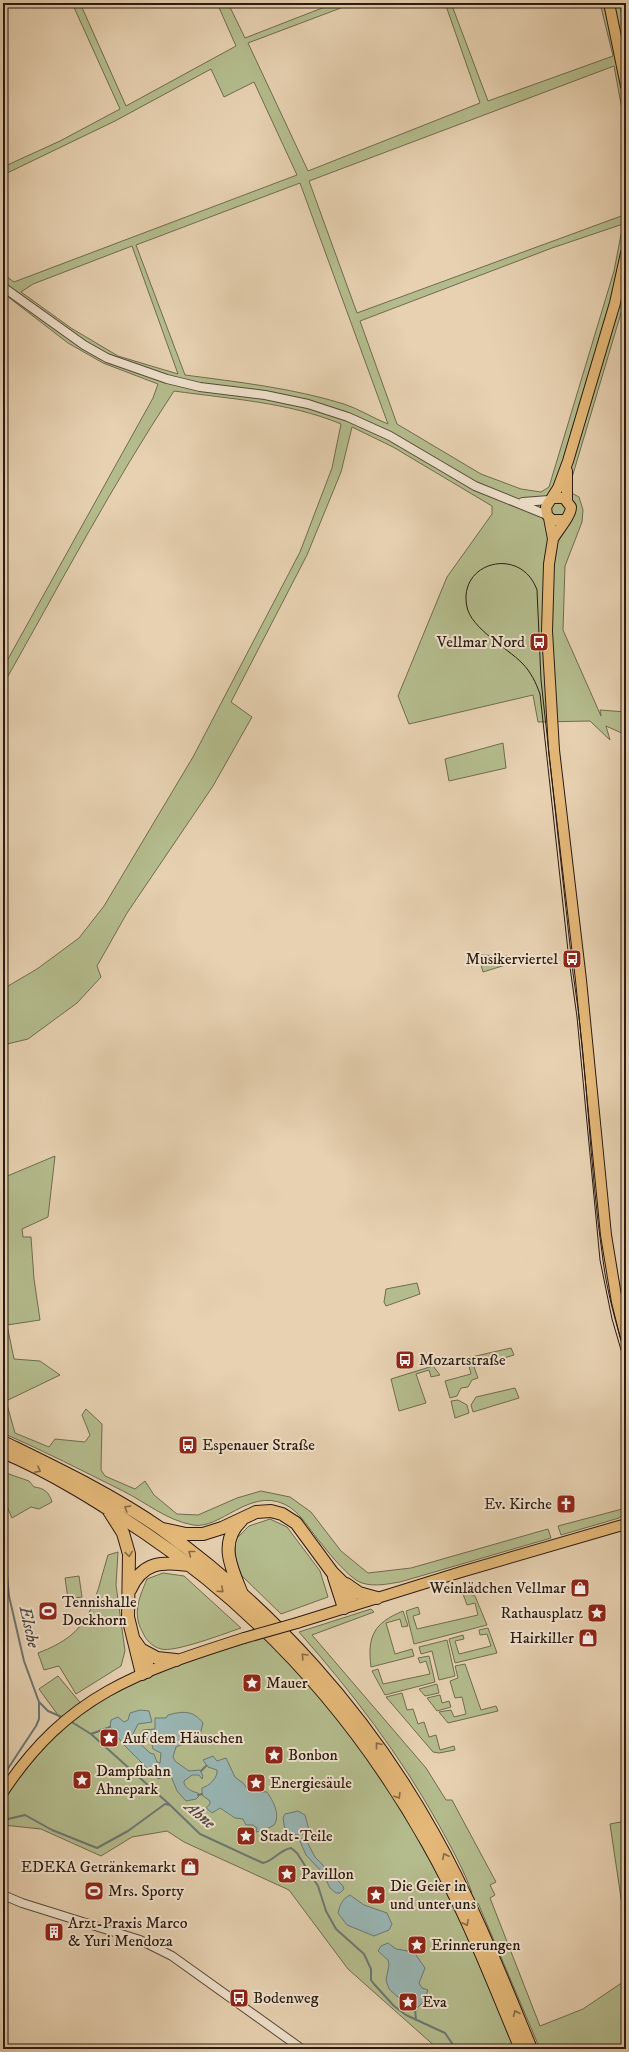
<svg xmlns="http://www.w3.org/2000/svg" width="629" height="2052" viewBox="0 0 629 2052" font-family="'IM FELL DW Pica',serif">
	<rect width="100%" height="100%" fill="#e7d1b1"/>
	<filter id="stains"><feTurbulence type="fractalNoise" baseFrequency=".005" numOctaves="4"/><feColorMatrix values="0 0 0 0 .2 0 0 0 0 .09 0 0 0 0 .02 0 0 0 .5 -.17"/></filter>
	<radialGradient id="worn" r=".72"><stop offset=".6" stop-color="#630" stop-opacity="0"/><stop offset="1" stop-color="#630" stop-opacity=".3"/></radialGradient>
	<path fill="#b4bc8d" stroke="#706b4f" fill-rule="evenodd" d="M72,3H80L126,106L236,46L217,3H228L245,38L335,3H354L248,43L308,171L480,103L445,3H451L488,101L613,56L600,3H619L626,33V290L622,308L626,309V314L621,313L568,491L579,497L583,510L582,522L565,566L563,630L601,716L600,710L626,712V735L606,726L610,740L590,721L538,722L533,695L409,724L398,696L447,577L492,514V506L393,447L352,427L341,472L307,555L231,702L252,717L213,786L127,913L97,966L101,977L77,1003L28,1039L3,1045V989L37,969L79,938L104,906L193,757L300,552L332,468L341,424C288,402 230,399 174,391C112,485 59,586 3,685V668L153,398L158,384L103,363L68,343L3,293V274L14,282L297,175L254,82L224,97L211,69L115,121L3,175V167L60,141L120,109ZM614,66L626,131L624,215L357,313L309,181ZM300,183L388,424C373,418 359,409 344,404C292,388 238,382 185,375L136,245ZM623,224L614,271L549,487L541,492L521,489L481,474L397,424L360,321L552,248ZM132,246L178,374L118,356L71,328L21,292L33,284Z
		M503,743L506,768L449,781L445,759Z
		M478,955L510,956L512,963L483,972Z
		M55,1156L48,1217L22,1229L23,1237H31L34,1279L40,1320L7,1325L14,1359L40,1361L60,1375L6,1401L15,1433L49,1447L55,1439L85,1442L90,1435L82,1415L86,1409L102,1424L101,1470L105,1476L135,1489L145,1481L154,1495L177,1514L198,1515L237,1498L261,1491L290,1497L311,1512L341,1551L368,1573L411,1568L548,1529L551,1538L400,1582C387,1584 375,1587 362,1583C348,1579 319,1541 310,1529C303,1519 295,1509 284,1504C249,1488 220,1530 193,1525C166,1520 147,1503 123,1491C83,1471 44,1451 3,1433V1171L5,1177Z
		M417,1283L420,1294L386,1306L384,1302L386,1289Z
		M511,1348L514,1355L474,1367L478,1378L472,1380L468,1387L461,1388L457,1396L450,1398L445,1381L471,1374L467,1358Z
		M433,1366L440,1375L431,1377L429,1370L416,1374L426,1403L399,1411L391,1379Z
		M515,1388L519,1398L473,1412L471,1405L476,1397Z
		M458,1400L467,1405L469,1413L455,1418L451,1401Z
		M3,1472L29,1481L34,1487C44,1488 49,1492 52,1502L39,1509L31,1507L12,1518L3,1497Z
		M626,1508V1511L619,1518L561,1535L558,1526Z
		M270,1519L287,1527L320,1571L328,1597L281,1614L241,1575L235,1558V1540L249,1526Z
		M118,1552L116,1585L125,1651L121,1666L76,1694L59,1666L44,1670L38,1653C92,1633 93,1605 108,1555Z
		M163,1573L184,1576L241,1628C226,1633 174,1653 161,1649C151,1646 146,1640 142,1631C132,1613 140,1596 147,1579Z
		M79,1576L82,1597L68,1599L65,1578Z
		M469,1593L475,1596L487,1625L414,1644L406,1611L418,1607L420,1614L413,1616L417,1629L478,1615L475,1603L467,1605L463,1594Z
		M371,1609L374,1612L312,1635L426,1768L446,1800H452L496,1882L490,1885L495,1895L490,1898L540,2026L583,2009L626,1980V2049H540L478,1903L457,1913L515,2049H438L348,1969L289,1890L184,1842L167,1831L132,1837L101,1856L41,1829L3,1825V1792L63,1722L39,1689L58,1676L83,1706L110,1689L261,1633C293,1667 327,1700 355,1737C393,1789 424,1845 452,1903L472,1893C464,1870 451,1847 439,1825C400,1755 352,1692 299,1632Z
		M403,1611L408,1626L402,1627L400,1619L386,1623L395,1654L412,1649L414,1656L371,1667C367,1636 374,1623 403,1611Z
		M488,1628L497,1653L455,1663L449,1639L463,1635L464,1639L455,1641L459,1654L491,1646L487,1634L480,1635L479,1630Z
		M447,1640L455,1676L439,1680L432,1651L421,1654L419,1647Z
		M429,1656L435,1682L385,1695L372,1671L378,1669L383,1684L430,1674L426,1661L420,1663L418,1658Z
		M465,1664L481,1710L496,1706L498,1711L448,1723L439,1712L451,1710L454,1717L466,1714L462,1697L455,1698L450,1681L458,1678L455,1666Z
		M437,1684L439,1693L425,1696L419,1689Z
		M402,1693L407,1710L413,1709L418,1724L424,1722L429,1737L436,1735L440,1750L454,1746L455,1750L439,1753L433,1752L386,1697Z
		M440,1695L442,1703L449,1701L451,1707L437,1711L427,1698Z
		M626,1821V1917L622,1905L610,1824Z"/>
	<path fill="#98b5b3" stroke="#6c7772" d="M140,1710L149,1711L152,1722L138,1724L132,1736L150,1753L154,1754L157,1762L160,1763L161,1753L153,1749L151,1740L142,1737L141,1733L143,1730L155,1729V1718H166L168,1715C183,1711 193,1710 203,1723L200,1735C193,1740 184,1744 176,1747L173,1757L175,1761L189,1771L200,1770L203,1776L202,1779L199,1775H192L184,1781C183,1787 192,1792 198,1793L199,1796L196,1799L186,1801L177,1791L171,1776L168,1775L158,1779L124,1745L110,1727L111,1720L118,1717L124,1722L128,1720L130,1713Z
		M213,1756L217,1761L226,1758L235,1777L243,1783L249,1791L267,1792C273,1801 281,1815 274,1825L265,1830L256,1832L257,1828L253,1825H246L243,1819L235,1818L220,1808L212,1813L206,1808L210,1804V1801L202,1795V1788C209,1786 218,1778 217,1770L208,1767L203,1760Z
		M298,1811L305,1815L309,1830C300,1837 293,1836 285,1830L283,1818L285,1814Z
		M305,1838L315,1857L343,1886L344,1889L340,1893H336L330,1888L322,1872L306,1855L299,1839Z
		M350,1895L364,1905L387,1913L392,1924L389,1930L374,1936L347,1925L338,1913C340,1905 342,1899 350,1895Z
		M388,1943L396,1949L414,1952L425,1968L419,1983L422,1988L428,1990L423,2002L415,2010L410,2008L389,1989L386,1980L389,1965L388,1960L378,1951L381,1946Z"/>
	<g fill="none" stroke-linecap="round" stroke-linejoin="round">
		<path stroke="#6c7772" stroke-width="2" d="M3,1298V1307
			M3,1519L5,1523
			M3,1532L9,1596L24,1661L39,1702L48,1711L64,1718
			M70,1721L91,1734L110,1727
			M91,1734L169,1804
			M201,1771L206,1766
			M3,1776L36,1726L39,1719V1703
			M198,1795L202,1794
			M3,1817L8,1819L25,1815L52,1830L97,1848L128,1831L165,1804L170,1805L200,1834L263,1863C274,1861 279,1850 291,1848L297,1853L318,1886L326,1911L336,1929L364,1954L371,1969V1980L374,1984L394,2006L406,2015L445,2033L456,2049
			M415,2009L416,2020"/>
		<g stroke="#5a4839" stroke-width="10">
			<path id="minor" d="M3,287L84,345L107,358L167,379L200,387L265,395L308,404L348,417L390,436L475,486L547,515
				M523,502L549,500
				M3,1895L22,1903L140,1940L172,1956L302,2049"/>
		</g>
		<g stroke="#2b1a11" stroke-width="12">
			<path id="major" d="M609,3L626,86
				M552,498H564L571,507C571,516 558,530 553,539
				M567,500V471
				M549,518L553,539L549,564L547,631L554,750L581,980L606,1235L617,1302L626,1338
				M564,520H552L547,515L546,507L558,488L568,461L615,303L626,253
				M297,1623L461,1572L626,1524
				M3,1792C68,1694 138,1672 244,1638"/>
		</g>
		<g stroke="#2b1a11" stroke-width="14">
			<path id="highway" d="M3,1442C56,1468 111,1494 160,1528C271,1607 367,1714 433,1833C472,1902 501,1976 531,2049
				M3,1452C53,1473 100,1503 145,1533C265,1614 357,1718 428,1844C465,1909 492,1980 521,2049
				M109,1511L123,1533L129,1554L128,1617L142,1674
				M241,1521C218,1543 232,1569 242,1594
				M163,1529L186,1534H203L222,1528L256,1512L271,1511L282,1514L296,1523L332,1572L348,1588L352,1605
				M334,1577L344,1608
				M346,1584L359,1593L377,1598
				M130,1590C142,1562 162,1561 189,1565
				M135,1641L147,1658V1672
				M142,1650L157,1658L176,1660"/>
		</g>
		<use href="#minor" stroke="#efe1cc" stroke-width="8"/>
		<use href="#major" stroke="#e4b878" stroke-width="10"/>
		<use href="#highway" stroke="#e4b878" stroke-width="12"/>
		<path stroke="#2b1a11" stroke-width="1" d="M626,1358C617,1326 607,1293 603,1260C589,1165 588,1068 573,973L541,680L537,590C521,545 457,562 467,607C471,628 507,648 522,663C531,672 536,683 540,694L569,960L577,1017L600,1260L612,1319L626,1367"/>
		<g stroke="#2b1a11" stroke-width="12" stroke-linecap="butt">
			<path id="major-bridge" d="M244,1638L297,1623"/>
		</g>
		<use href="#major-bridge" stroke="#e4b878" stroke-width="10"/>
	</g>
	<defs><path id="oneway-chevron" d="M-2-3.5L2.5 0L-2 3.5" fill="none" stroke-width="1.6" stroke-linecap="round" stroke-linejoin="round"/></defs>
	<g stroke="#886944">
		<use href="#oneway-chevron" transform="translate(38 1470) rotate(27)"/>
		<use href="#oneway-chevron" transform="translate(127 1508) rotate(-148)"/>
		<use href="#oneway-chevron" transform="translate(191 1553) rotate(-142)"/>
		<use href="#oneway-chevron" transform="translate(129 1554) rotate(81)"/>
		<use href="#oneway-chevron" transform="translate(221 1590) rotate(42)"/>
		<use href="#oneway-chevron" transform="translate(304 1656) rotate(-134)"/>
		<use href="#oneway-chevron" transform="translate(378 1745) rotate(-128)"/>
		<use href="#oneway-chevron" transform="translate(398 1796) rotate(58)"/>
		<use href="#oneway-chevron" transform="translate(445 1856) rotate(-117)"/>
		<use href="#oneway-chevron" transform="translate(466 1923) rotate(64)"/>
		<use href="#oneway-chevron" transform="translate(516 2013) rotate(-113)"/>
	</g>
	<defs>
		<g id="bus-square" transform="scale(1)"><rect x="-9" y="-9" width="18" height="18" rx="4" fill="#8f2418" stroke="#efe1cc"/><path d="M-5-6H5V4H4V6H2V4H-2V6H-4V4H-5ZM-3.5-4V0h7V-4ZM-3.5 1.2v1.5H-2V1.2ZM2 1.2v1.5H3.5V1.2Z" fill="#fff"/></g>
		<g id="church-square" transform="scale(1)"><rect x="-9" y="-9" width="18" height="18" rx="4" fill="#8f2418" stroke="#efe1cc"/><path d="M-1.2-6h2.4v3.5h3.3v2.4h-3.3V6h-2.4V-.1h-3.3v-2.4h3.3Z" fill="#fff"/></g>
		<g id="shop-square" transform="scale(1)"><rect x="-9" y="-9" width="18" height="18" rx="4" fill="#8f2418" stroke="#efe1cc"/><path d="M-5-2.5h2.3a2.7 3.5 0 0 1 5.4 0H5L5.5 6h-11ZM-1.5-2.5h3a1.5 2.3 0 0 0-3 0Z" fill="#fff"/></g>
		<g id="stadium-square" transform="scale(1)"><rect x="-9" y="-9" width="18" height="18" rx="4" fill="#8f2418" stroke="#efe1cc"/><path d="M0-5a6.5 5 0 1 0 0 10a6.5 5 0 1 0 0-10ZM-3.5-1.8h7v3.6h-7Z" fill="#fff"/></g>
		<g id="sight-square" transform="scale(1)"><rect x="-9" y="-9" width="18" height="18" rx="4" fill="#8f2418" stroke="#efe1cc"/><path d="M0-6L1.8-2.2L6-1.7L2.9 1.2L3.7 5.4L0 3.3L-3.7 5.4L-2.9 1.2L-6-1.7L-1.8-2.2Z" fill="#fff"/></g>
		<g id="building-square" transform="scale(1)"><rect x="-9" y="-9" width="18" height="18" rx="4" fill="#8f2418" stroke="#efe1cc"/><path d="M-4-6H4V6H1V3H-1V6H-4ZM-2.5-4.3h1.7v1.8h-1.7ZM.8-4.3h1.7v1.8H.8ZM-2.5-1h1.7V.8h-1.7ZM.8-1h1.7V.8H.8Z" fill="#fff"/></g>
	</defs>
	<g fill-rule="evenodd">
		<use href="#bus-square" x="539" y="642"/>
		<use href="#bus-square" x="572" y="959"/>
		<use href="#bus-square" x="405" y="1360"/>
		<use href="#bus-square" x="188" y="1445"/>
		<use href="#church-square" x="566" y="1504"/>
		<use href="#shop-square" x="580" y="1588"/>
		<use href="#stadium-square" x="48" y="1611"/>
		<use href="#sight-square" x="597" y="1613"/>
		<use href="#shop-square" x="588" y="1638"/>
		<use href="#sight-square" x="252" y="1683"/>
		<use href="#sight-square" x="109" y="1738"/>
		<use href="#sight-square" x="274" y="1755"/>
		<use href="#sight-square" x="82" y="1780"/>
		<use href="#sight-square" x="256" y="1783"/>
		<use href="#sight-square" x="246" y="1836"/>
		<use href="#shop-square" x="190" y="1867"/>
		<use href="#sight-square" x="287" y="1874"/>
		<use href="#stadium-square" x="94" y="1891"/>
		<use href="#sight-square" x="376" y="1895"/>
		<use href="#building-square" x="54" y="1932"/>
		<use href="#sight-square" x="417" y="1945"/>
		<use href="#bus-square" x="239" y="1998"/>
		<use href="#sight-square" x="408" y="2002"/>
	</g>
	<g text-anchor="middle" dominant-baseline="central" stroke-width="4" stroke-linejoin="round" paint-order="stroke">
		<g font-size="16" fill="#2b1a11" stroke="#efe1cc" text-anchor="start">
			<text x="525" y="642" text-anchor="end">Vellmar Nord</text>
			<text x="558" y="959" text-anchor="end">Musikerviertel</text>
			<text x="419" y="1360">Mozartstraße</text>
			<text x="202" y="1445">Espenauer Straße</text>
			<text x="552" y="1504" text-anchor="end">Ev. Kirche</text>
			<text x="566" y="1588" text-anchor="end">Weinlädchen Vellmar</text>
			<text x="62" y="1602">Tennishalle<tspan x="62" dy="18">Dockhorn</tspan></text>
			<text x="583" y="1613" text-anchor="end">Rathausplatz</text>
			<text x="574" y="1638" text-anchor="end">Hairkiller</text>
			<text x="266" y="1683">Mauer</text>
			<text x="123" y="1738">Auf dem Häuschen</text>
			<text x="288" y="1755">Bonbon</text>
			<text x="96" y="1771">Dampfbahn<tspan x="96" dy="18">Ahnepark</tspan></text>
			<text x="270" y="1783">Energiesäule</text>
			<text x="260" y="1836">Stadt-Teile</text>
			<text x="176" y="1867" text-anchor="end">EDEKA Getränkemarkt</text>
			<text x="301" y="1874">Pavillon</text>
			<text x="390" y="1886">Die Geier in<tspan x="390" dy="18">und unter uns</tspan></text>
			<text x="108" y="1891">Mrs. Sporty</text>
			<text x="68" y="1923">Arzt-Praxis Marco<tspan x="68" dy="18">&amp; Yuri Mendoza</tspan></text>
			<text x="431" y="1945">Erinnerungen</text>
			<text x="253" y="1998">Bodenweg</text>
			<text x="422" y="2002">Eva</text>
		</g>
		<g font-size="17" font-style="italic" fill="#4c4842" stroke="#efe1cc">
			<text transform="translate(29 1627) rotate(77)">Elsche</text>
			<text transform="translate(200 1815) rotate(40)">Ahne</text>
		</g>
	</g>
	<rect width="629" height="2052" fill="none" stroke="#e7d1b1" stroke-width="16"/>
	<rect x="4" y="4" width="621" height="2044" fill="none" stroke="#2b1a11" stroke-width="2"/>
	<rect x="8" y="8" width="613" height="2036" fill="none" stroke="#2b1a11"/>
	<rect width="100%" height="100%" filter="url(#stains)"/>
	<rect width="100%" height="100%" fill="url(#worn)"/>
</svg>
